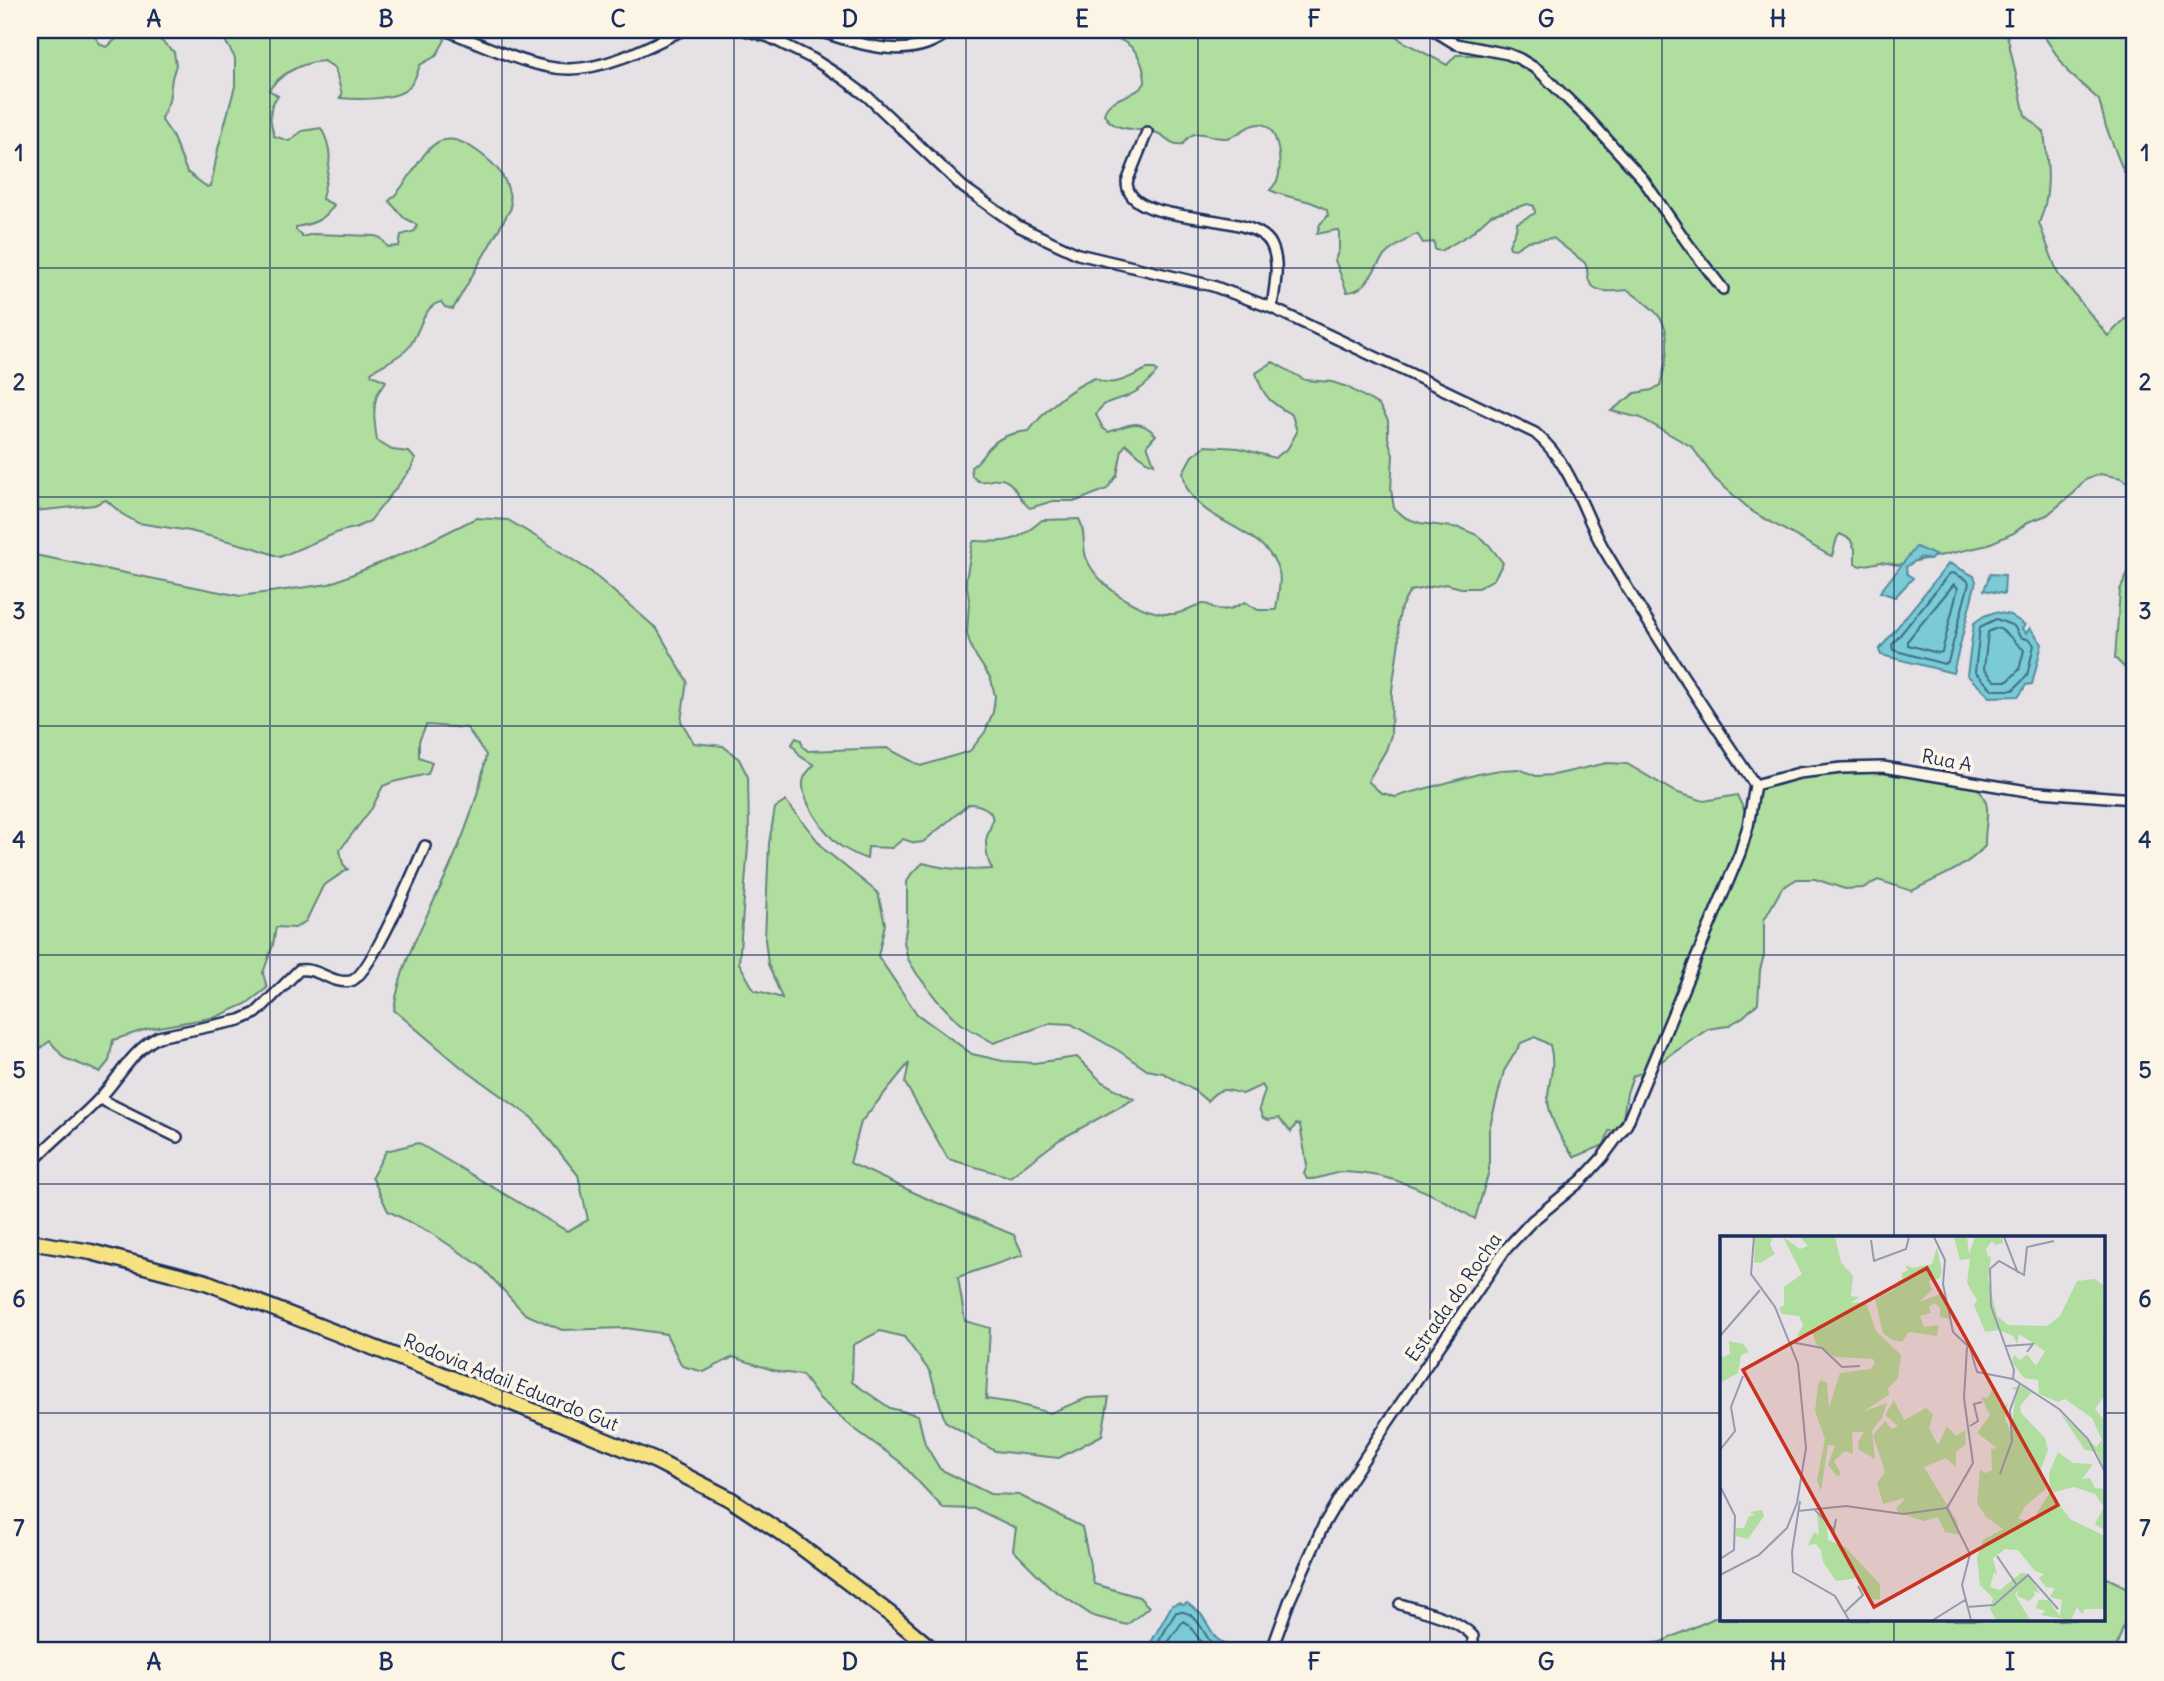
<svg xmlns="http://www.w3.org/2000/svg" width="2164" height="1681" viewBox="0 0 2164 1681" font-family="Delius,sans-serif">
	<rect width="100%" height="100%" fill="#e6e1e4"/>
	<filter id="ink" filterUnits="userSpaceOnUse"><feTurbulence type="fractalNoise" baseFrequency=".0143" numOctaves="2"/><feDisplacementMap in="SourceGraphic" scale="14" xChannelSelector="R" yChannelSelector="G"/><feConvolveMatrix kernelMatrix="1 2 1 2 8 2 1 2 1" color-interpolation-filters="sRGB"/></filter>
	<g filter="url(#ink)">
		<path fill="#afde9e" stroke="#65867e" stroke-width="2" d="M30,30H97L95,37L101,45L107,47L116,39L118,32L125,30H149L174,52L176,65L172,78L169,101L161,119L172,135L187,172L207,187L211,186L218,149L235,86V58L219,30H441L445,40L436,56L420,65C417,74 414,83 407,89C394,100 357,100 340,98L342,95L335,68L324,61C303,62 281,73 269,90L278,96C267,108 270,121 274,136L289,141L302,131L321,128C336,155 328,169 322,199L334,205C325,220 313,224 296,227V230L302,235V237L313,234L375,236L381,238L388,247L399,246L401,235L415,231L417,225L403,217L389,201C424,171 427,109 485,157C503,171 510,186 511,208L453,309L445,307L441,302C423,305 420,333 409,347C401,357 383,364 371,372L372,375L386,381C384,386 379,389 377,395C372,410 375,425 377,441L392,450L409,452L415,459L411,469L370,521L355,528L341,531L280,557L255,548L190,531L138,523L122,514L106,500L94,505L35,511L30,505Z
			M1106,30H1389L1402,41L1447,65L1456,55H1489L1496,46L1460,41L1437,30H2006L2025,115L2044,132C2048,164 2052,193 2039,223L2058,274L2108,336L2134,310V486L2121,478L2100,474L2085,480L2074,493L2047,515L2028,522L2014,533L1984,546L1898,565L1881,562L1860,566L1855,564V549L1850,539L1840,534L1837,538L1832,556L1829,555L1753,512L1715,479L1692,447L1641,418L1611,411L1635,393L1652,390L1660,385C1666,365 1673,332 1658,315C1650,305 1638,298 1628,290C1617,291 1594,295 1589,281C1587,275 1588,269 1585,263L1553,238L1528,241L1515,249L1510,248L1509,245L1516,230L1517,223L1535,213L1534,206L1528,204L1491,215L1470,234L1441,251L1435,250L1434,242L1423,243L1418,235H1414C1405,241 1394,247 1386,254C1372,267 1370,291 1347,292L1335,260L1339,249V231L1336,230L1317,234L1320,224L1328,216L1327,210C1310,198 1288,199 1270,190C1273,187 1275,184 1277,181C1283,168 1279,126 1261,124C1248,123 1238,137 1226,138C1207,139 1196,124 1183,144C1170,146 1168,137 1157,133C1140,127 1114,134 1104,114C1109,95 1136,98 1145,83C1145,71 1140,54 1130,46C1122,39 1113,38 1106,30Z
			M2040,30H2134V185L2123,170L2106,127L2099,100L2068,72Z
			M1273,362L1305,380L1332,382L1347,387L1379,405L1388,420V438L1393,455L1391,489L1394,508L1406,518L1420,523L1460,528L1477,535L1489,545L1503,563L1494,579L1478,588H1461L1446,584L1410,591L1401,607L1398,623L1399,641L1392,690L1391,735L1386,750L1368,781L1380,792L1395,797L1482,773L1501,770L1519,769L1536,776L1554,775L1607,763L1627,764L1675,792L1704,801L1737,795L1744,810L1761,790L1774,781L1794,773L1882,771L1974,783C1996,810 1984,815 1985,846C1966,868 1938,877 1912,891L1878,880L1863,888L1845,889L1815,879H1797L1782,888L1764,920V955L1760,970L1758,1003L1743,1017L1728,1026L1708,1029L1650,1069L1633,1076L1627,1093L1621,1130L1609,1131L1604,1145L1575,1157C1563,1144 1548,1117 1548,1098C1549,1075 1556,1070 1550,1045L1535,1037L1521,1043L1504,1071L1489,1130V1171L1475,1219C1434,1193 1393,1173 1344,1172C1332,1172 1320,1180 1307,1179L1304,1174L1307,1165L1300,1125L1296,1124L1291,1132L1279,1118L1268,1120L1263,1118L1259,1109L1265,1090L1262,1085L1243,1094C1225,1089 1220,1086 1207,1101L1195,1091L1163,1073L1147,1070L1119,1051L1071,1024L1051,1023L994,1043L959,1023L937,1000L917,974L908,959L904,942L907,923V882L911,874L923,863C947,870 968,871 992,869C988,862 986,851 986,842C986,830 1001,817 985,808C980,805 975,804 969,804L923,842L915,843L903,839L892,848L868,847L867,859C858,856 850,852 842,847C827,837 797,797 804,778C806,773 811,768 814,765L800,756L792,744L796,738L801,740L803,747L808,751L887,748L921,766L970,751L985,732L993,712L995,696L991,679L972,650L967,634L969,600L966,580L972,545L974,541C1009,542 1015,543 1042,520L1079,519C1086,531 1082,544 1086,557C1096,586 1142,616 1173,614C1183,614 1194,604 1204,604C1208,604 1211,606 1214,608C1226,612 1234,608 1245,602L1258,610H1276C1277,599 1282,581 1279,572C1266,527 1206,526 1187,488C1185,483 1184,477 1183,472L1192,456L1205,446L1239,448L1275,458L1288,448L1297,432L1292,415C1271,403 1263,397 1256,373Z
			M1147,369H1155L1157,372C1149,383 1138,392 1125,397C1112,401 1102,402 1096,415L1103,428L1108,432C1130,425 1138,417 1156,435L1147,445L1154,464L1146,461L1126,444L1122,450L1117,475L1107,489L1077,501H1053L1030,508C1019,501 1015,481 1001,479C994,478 986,483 978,481L972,476L971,467C978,463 982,457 987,450C999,436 1012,433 1029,431C1047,408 1068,389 1095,378C1113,389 1129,377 1147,369Z
			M476,518L508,520L545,542L590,571L657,629L687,681L681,721L694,743L723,746L739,759L748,777L749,833L739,963L754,990L782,998L768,964L765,939L769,843L775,808L786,801L825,850L878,893L885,924L878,956L917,1014L972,1054L1003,1061L1034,1063L1077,1057L1102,1082L1134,1099L1059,1140L1010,1177L948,1159L905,1083L909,1063L861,1122L850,1163L928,1199L1014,1235L1023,1255L958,1277L965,1321L990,1328L986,1399L1014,1403L1050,1413L1087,1398L1109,1397L1102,1435L1059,1458L995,1451L945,1421L930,1372L904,1337L880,1331L853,1345L852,1382L890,1408L918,1415L925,1444L940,1469L990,1494L1019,1495L1082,1527L1094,1584L1139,1597L1149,1607L1127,1625L1093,1616L1051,1588L1013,1550L1016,1528L976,1509L943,1508L899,1461L852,1427L819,1398L802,1375L779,1372L733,1357L704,1372L682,1366L666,1334L626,1328L562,1330L525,1314L482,1267L433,1234L388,1211L372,1177L386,1151L418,1143L567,1231L588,1220L578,1175L532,1118L461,1067L394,1010C400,965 422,926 441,886C461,844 479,800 486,755L467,728L426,725L419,741V757L432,762L428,774L393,782L383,786L372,808L340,850L343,864L348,869L323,886L306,921L295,928L276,927L273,945L263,973L267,988L246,1004L216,1017L147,1029L113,1040L109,1061L100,1072L64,1058L50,1041L35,1052H30V554L240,596L329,584L414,549Z
			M2134,560V677L2115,658L2120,590Z
			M2103,1576L2130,1589L2133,1609L2124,1625L2115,1651L2095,1649L2078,1651H1630L1642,1645L1661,1642L1721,1615V1620H2103Z"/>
		<path fill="#7acbd3" stroke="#548da4" stroke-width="2" d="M1916,547L1935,555L1930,560L1921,557L1906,567L1907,574L1913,578L1895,597L1880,592Z
			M1949,563L1974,576L1976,581L1953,673L1881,655L1879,650Z
			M1990,574L2005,575L2004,594L1984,590Z
			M1995,612L2010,615L2025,625L2022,629L2026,633L2030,628L2042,644L2032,684L2026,685L2019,696L1990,697L1967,675L1974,623L1984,616Z
			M1178,1603L1184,1605L1187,1603L1201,1614L1216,1638L1229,1647V1651H1157L1150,1644L1172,1605Z"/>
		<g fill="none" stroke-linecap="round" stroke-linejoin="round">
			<path stroke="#416d8d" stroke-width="2" d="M1953,573L1967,580L1969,583L1948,662L1944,664L1893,650L1892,645L1949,574Z
				M1954,584L1958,588L1942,652L1938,653L1908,645V640Z
				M1996,619L2014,626L2020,637L2030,640L2034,645L2027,676L2013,690H1993L1975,672L1980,627Z
				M1997,628C2006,630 2015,643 2024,650L2019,670L2008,681H1995L1984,669L1988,632Z
				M1161,1651L1159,1641L1176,1612C1194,1609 1200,1626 1209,1640C1213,1645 1218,1647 1222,1651
				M1170,1651L1169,1641L1183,1621L1188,1624L1208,1651"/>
			<g stroke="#1b2f5e" stroke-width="14">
				<path id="street" d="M445,30C480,43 533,70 570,69C610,68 647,47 683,30
					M745,30L769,37L813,59L841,77L868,97L963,187L1018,226L1078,254L1213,286L1272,308L1535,433C1573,465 1581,509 1605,551C1652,631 1704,708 1755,785
					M816,30C859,44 912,64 950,30
					M1433,30L1456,44L1508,54L1520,59L1538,70L1590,121L1642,178L1688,244L1723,289
					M1147,132L1127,182C1127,229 1253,208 1271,244C1281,264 1274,288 1272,308
					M1755,785L1799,773L1842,768L1883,767L2027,791L2134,799
					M100,1099L177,1137
					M30,1165C51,1141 76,1123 98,1100C119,1079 130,1052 158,1037L240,1020L256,1013L299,970C318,967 332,985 351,981C370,976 415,868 425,846
					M1400,1604C1425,1612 1455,1617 1473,1636V1651
					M1274,1651L1275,1641L1289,1602L1324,1524L1345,1488L1388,1422L1505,1250L1532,1221L1582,1180L1602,1158L1627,1124L1740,853L1748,826L1755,785"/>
			</g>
			<g stroke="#1b2f5e" stroke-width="19">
				<path id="primary" d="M30,1242L91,1252L206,1282L436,1372L656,1461L730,1499L792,1540L890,1614L934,1651"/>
			</g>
			<use href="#street" stroke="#fcf5e5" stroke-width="9"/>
			<use href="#primary" stroke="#f7e281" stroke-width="14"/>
		</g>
	</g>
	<path fill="none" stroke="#1b2f5e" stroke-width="2" stroke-opacity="0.55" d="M270,30V1651M502,30V1651M734,30V1651M966,30V1651M1198,30V1651M1430,30V1651M1662,30V1651M1894,30V1238M30,268H2134M30,497H2134M30,726H2134M30,955H2134M30,1184H2134M30,1413H1721M2103,1413H2134M1894,1620V1651"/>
	<g text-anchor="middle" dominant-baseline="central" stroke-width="7" stroke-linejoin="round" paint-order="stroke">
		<g font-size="19" fill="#1b2f5e" stroke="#fcf5e5">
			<text transform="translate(1947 760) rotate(11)">Rua A</text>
			<text transform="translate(1453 1297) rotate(-55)">Estrada do Rocha</text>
			<text transform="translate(511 1382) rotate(22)">Rodovia Adail Eduardo Gut</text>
		</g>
	</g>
	<g transform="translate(1720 1236)">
		<rect width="385" height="385" fill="#e6e1e4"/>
		<path d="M35,1H53L50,9L55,18L40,27L34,26ZM63,1L80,13L88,10L80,1H115L121,26L133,40L131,60L139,61L131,67L146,66L156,95L181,119L178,142L168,153L169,159L144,175L167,167L162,182L152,194L155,223L139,214L138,206L144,196H132L133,218L125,215L114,225L121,238L117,240L108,229L115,209H108L101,255L97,244L105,203L95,175L98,148L101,144L107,147L109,171L120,137L150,133L155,127L153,123L115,121L96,108L93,98L77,100L83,89L79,80L62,78L59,72L64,69V51L82,38ZM234,1H247L249,18L255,1H282L283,7L275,9L272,5L266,13L268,21L271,20L268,43L277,80L288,89L327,90L340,80L357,45L375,43L383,49L385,159L375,173L385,185V235L377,216L365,214L341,178L376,211L382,204L372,182L345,163L338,166L319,158L318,144L304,142L292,126L294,119L300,124L307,118L316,130L325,115L299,98L297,108L293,100L279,94L265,96L254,69L257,64L247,47L250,23L240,24ZM217,11L222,36L219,43L209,45L212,54L199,66L223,57L229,83L220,81V72L214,67L209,71L211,77L200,80L204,91L219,89L217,100L189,96L182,106L172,104L163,97L155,63L174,54L179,43L182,45V37L188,34L185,29L193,32L212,28ZM9,105L23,108L29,116L21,119L18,137L0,147V122L10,118ZM302,150L311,157L300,170L301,177L325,202L328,214L321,233L326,253L306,269L298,283L312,285L330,256L350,283L385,300V373H365L362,378L357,371L351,384L321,379L325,375L316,372L319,364H328L340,380L342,364L330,361L335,352L326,351L319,342L324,338L315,335L298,314L285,313L273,322L277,339L274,336L270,351L280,354L301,337L308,338L320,357L313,355L315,359L309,365L297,360L298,353L295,359L310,384H276L270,373L273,362L260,349L257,321L263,304L283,293L266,281L257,267L260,234L266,237L272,234L271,213L277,212L257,197L270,179L261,161L268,162L272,153L279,168L284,172L288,166L285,182L291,198L296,154L291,152ZM174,164L184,184L206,172L213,178L209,192L218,209L227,190L236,200L245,194L246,208L236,216V231L226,222L204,231L237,285L239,299L225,296L218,281L204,285L179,277L176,273L185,262L163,268L157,247L165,236L153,199L165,185L172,193L178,190L165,179ZM338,216L353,227L373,228L362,243L370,242L375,252L385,253V295L375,288L384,271L375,258L354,251L334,256L330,251L329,237ZM42,274L44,280L28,303L16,300V292H24L29,280L35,279L30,276ZM97,278L107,288L108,304L125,311L160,348V363L153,364L138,342L116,345L103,326L101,314L96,308L88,309L94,296L99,299Z" fill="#afde9e"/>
		<path fill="none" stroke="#959aae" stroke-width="2" d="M214,1L225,24L223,48L233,96L250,112L257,136L293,143L339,173L368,203L385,236M284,1L298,37M151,4L154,25L186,13L189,1M0,100L40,54M71,106L102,112L122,131L140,130M286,110L313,108L307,116M293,143L294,134L271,70L270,33L279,25L304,39L307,11L334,5M250,190L258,185L254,168L262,166M0,214L15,195L11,171L23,140M280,238L292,205L290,174L300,147M0,250L15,280L14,314L0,323M80,265L72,316L73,336L115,360L129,384M227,272L253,227L244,162L247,111M227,272L250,318L242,349L251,384M95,274L114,294L116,283M78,275L126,270L183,278L227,272M277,320L296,348M0,339L39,319L67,292L77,267L86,212L78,128L55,71L31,38L34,1M247,371L274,369L308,339L338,373M124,377L143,359L138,350M213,384L245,364"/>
		<path fill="#c8321e" fill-opacity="0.15" stroke="#c8321e" stroke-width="3.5" d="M207,32L338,269L154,371L23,134Z"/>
		<rect width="385" height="385" fill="none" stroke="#1b2f5e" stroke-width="3.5"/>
	</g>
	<rect width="2164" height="1681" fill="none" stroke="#fcf5e5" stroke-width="77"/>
	<rect x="38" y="38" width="2088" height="1604" fill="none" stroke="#1b2f5e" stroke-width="2.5"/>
	<g font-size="23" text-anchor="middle" font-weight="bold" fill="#1b2f5e">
		<text x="154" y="27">A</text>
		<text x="386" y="27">B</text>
		<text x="618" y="27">C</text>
		<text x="850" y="27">D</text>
		<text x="1082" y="27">E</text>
		<text x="1314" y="27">F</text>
		<text x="1546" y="27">G</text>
		<text x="1778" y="27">H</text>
		<text x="2010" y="27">I</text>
		<text x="19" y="161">1</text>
		<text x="2145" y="161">1</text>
		<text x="19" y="390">2</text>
		<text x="2145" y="390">2</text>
		<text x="19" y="619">3</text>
		<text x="2145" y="619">3</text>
		<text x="19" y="848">4</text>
		<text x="2145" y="848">4</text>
		<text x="19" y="1078">5</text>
		<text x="2145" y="1078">5</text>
		<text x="19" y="1307">6</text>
		<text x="2145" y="1307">6</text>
		<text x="19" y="1536">7</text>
		<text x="2145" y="1536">7</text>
		<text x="154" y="1670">A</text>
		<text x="386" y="1670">B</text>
		<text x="618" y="1670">C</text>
		<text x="850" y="1670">D</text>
		<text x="1082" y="1670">E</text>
		<text x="1314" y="1670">F</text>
		<text x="1546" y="1670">G</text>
		<text x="1778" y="1670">H</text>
		<text x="2010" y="1670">I</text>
	</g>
</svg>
